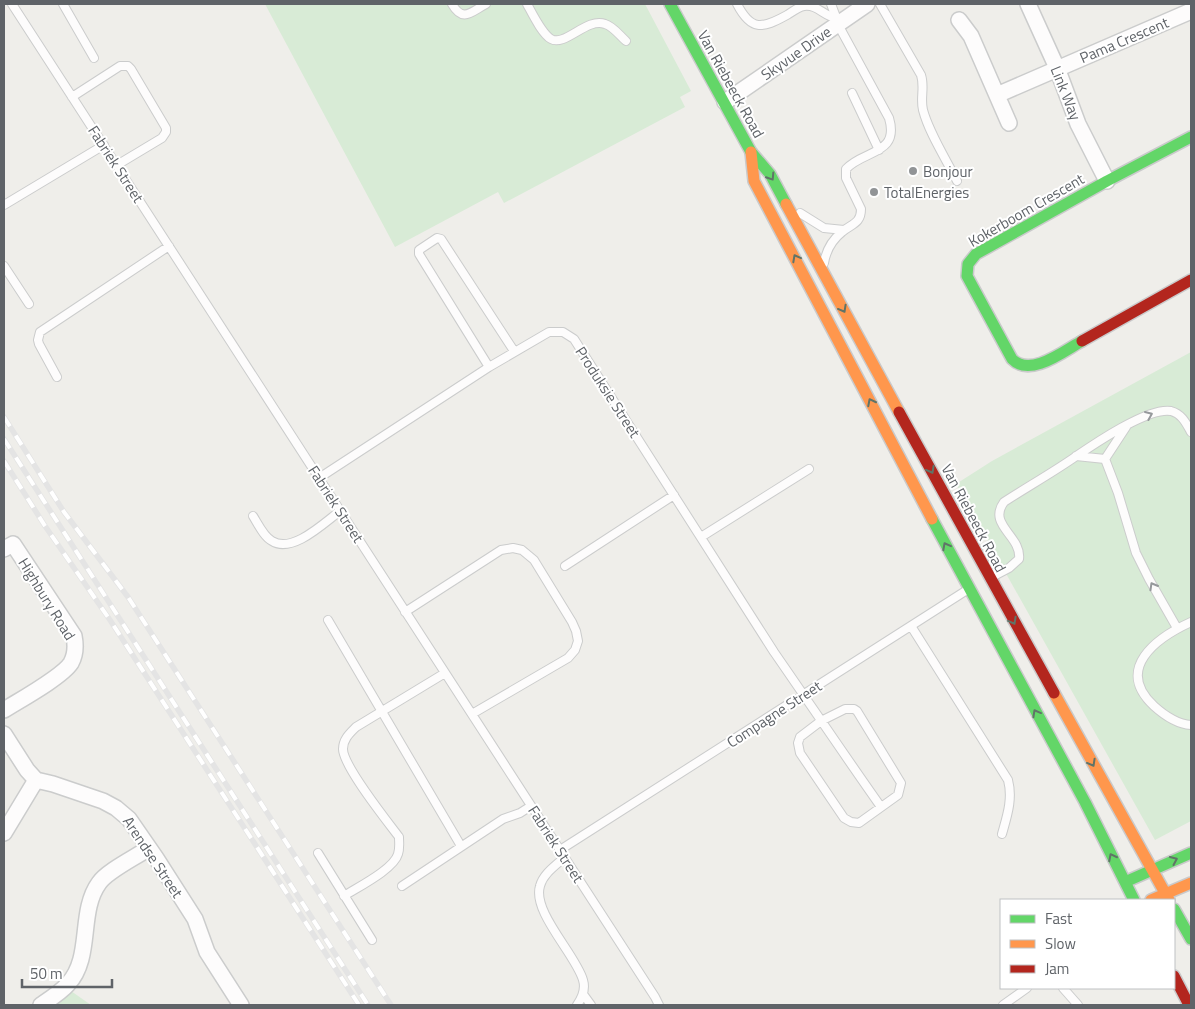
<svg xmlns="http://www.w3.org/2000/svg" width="1195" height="1009" viewBox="0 0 1195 1009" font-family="'Titillium Web',sans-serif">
	<rect width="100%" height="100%" fill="#efeeea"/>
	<path fill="#d8ebd6" d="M265,4H645L691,91L680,97L685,107L504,203L498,192L395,247Z
		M1191,352V821L1155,840L956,484L992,461Z
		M71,991L91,1005H49Z"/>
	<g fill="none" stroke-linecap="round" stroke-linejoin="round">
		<g stroke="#cbcccc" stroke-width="10">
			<path id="lane" d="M12,4L655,997L659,1005
				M63,4L94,58
				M452,4C463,23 471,12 486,4
				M527,4C532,13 542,34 551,39C565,47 587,17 605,24C613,26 620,36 626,41
				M737,4C751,31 762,29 787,15C792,12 798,7 804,6C818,4 824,17 837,18
				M880,4L921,75C925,87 920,98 923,110C929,133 946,159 957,181
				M852,93L879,150
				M72,97L120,66H128L131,69L166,128V132L162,138L117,165
				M4,205L104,145
				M800,213L824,228L844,230
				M824,263C826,251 832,240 842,232C851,224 861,224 861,209L846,178V169C863,150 900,155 889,118L841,30L831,4
				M4,266L29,304
				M489,367L419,254V250L437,238L441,239L514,351
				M57,377L39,344L38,340L40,332L169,246
				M1076,456L1105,459
				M1105,459L1118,493L1136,553L1149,579L1177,628
				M1105,459L1126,427
				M319,478L489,367L549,332H563L574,339L774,652C810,704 845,756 881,807
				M253,516C258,524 264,537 272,541C292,554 324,523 340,511
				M701,537L809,469
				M565,566L674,495
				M990,578L1009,568L1019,559C1022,536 987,525 1004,502C1027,487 1052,473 1075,457C1094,444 1148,407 1171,411C1182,414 1186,423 1191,432
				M405,612L501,550L513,548L522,550L534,560L572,622L576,631L578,641L575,650L568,658L472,714
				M328,620L461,846
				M1191,622C1156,638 1114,669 1154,706C1165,716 1177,724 1191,725
				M911,626L1008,780C1013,799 1007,816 1002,834
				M845,709H854L857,711L901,783L898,795L859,823L851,822L844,818L800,753L798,743L800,737L821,721Z
				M560,850L967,590
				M318,853L372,940
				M565,857C555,866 543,874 540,886C532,912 576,955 583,980C586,990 582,998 577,1005
				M402,886L503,819L520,813L531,806
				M344,896C358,887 394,869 398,854C400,848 399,843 399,837C387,821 343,766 343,749C343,739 350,733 356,727L445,673
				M1063,988L1078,1005
				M583,994L591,1005
				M1003,1005L1027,988"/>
		</g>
		<g stroke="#cbcccc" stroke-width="18">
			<path id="street" d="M1028,4L1057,68L1078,124L1107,181
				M959,20L971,36L1009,123
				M997,95L1191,11
				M725,102L867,4
				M4,549L13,544L74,636C76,646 76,654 71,663C62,677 20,700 4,710
				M4,734L27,770L36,780L53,784L103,801L116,808L129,819L156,858L195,919L207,952L241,1005
				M4,833L36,780
				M41,1005C50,999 61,992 68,984C93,957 78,912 99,883C107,871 136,857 149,848"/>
		</g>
		<g stroke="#cacacb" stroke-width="14">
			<path id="fast" d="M670,4L751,152L770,174L786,204
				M1082,341C1064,351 1030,378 1012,359L967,276L968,264L976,254L1107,181L1191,137
				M932,519L1085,802L1134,900
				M1125,882L1191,853
				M1174,909L1191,939"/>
		</g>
		<g stroke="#cacacb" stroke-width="14">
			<path id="slow" d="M751,152L754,181L932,519
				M786,204L899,412
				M1054,693L1169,900
				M1151,900L1191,883"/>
		</g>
		<g stroke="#cacacb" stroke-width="14">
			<path id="jam" d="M1082,341L1191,280
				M899,412L1054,693
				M1174,976L1189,1005"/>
		</g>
		<use href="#lane" stroke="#fdfcfc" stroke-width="8"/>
		<use href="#street" stroke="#fdfcfc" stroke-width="15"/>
		<use href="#fast" stroke="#63d668" stroke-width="11"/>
		<use href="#slow" stroke="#ff974d" stroke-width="11"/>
		<use href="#jam" stroke="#b3261e" stroke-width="11"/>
		<g stroke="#e4e4e4" stroke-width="5.5">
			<path id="rail" d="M4,417L64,512L128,597L391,1005
				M4,439L368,1005
				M4,461L45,526L110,620L359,1005"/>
		</g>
		<use href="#rail" stroke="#fff" stroke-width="4" stroke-dasharray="11" stroke-linecap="butt"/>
	</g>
	<defs><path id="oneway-chevron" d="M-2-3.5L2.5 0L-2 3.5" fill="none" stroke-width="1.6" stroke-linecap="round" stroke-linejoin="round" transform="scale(1.25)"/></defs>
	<g stroke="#607468">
		<use href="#oneway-chevron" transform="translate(771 177) rotate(57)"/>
		<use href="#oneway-chevron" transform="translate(796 258) rotate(-118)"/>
		<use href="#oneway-chevron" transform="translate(843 309) rotate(61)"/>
		<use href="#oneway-chevron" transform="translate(871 402) rotate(-117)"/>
		<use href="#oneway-chevron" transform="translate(931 470) rotate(62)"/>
		<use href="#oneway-chevron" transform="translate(946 546) rotate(-118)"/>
		<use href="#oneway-chevron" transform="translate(1013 621) rotate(61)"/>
		<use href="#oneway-chevron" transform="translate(1036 713) rotate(-119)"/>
		<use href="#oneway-chevron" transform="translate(1092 763) rotate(61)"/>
		<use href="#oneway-chevron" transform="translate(1112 857) rotate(-117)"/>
		<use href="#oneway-chevron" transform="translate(1174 860) rotate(-24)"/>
	</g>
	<g stroke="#96999c">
		<use href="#oneway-chevron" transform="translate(1149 415) rotate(-23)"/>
		<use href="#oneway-chevron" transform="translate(1153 586) rotate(-120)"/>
	</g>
	<g fill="#919496" stroke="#fff" stroke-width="2">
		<circle cx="913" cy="171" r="5"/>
		<circle cx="874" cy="192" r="5"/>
	</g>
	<g text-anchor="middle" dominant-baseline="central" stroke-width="4" stroke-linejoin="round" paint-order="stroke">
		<g font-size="15" fill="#5f6368" stroke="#fff">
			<text transform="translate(1124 40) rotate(-23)">Pama Crescent</text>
			<text transform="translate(796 53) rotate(-35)">Skyvue Drive</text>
			<text transform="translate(731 84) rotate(61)">Van Riebeeck Road</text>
			<text transform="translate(1066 93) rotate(68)">Link Way</text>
			<text transform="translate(116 164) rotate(57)">Fabriek Street</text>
			<text transform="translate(1026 210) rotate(-30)">Kokerboom Crescent</text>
			<text transform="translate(608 392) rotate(57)">Produksie Street</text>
			<text transform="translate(336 504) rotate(57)">Fabriek Street</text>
			<text transform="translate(974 518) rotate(62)">Van Riebeeck Road</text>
			<text transform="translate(47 599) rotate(58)">Highbury Road</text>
			<text transform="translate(774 714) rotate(-33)">Compagne Street</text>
			<text transform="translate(556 844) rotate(57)">Fabriek Street</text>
			<text transform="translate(153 857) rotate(56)">Arendse Street</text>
		</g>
		<g font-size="15" fill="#5f6368" stroke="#fff" text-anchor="start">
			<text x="923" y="171">Bonjour</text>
			<text x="884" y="192">TotalEnergies</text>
		</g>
	</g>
	<rect width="1195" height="1009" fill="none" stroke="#5f6368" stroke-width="10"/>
	<rect x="1000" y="899" width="175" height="90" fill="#ffffff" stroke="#bfc1c3"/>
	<rect x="1010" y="915" width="25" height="8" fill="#63d668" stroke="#bfc1c3"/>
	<text x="1045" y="924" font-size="15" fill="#5f6368">Fast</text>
	<rect x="1010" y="940" width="25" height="8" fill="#ff974d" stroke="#bfc1c3"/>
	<text x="1045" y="949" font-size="15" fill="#5f6368">Slow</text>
	<rect x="1010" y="965" width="25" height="8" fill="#b3261e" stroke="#bfc1c3"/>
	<text x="1045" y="974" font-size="15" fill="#5f6368">Jam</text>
	<path d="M22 979v8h90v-8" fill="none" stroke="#5f6368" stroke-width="2.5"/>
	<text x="30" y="979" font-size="15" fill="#5f6368" stroke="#ffffff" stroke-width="4" paint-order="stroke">50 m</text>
</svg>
